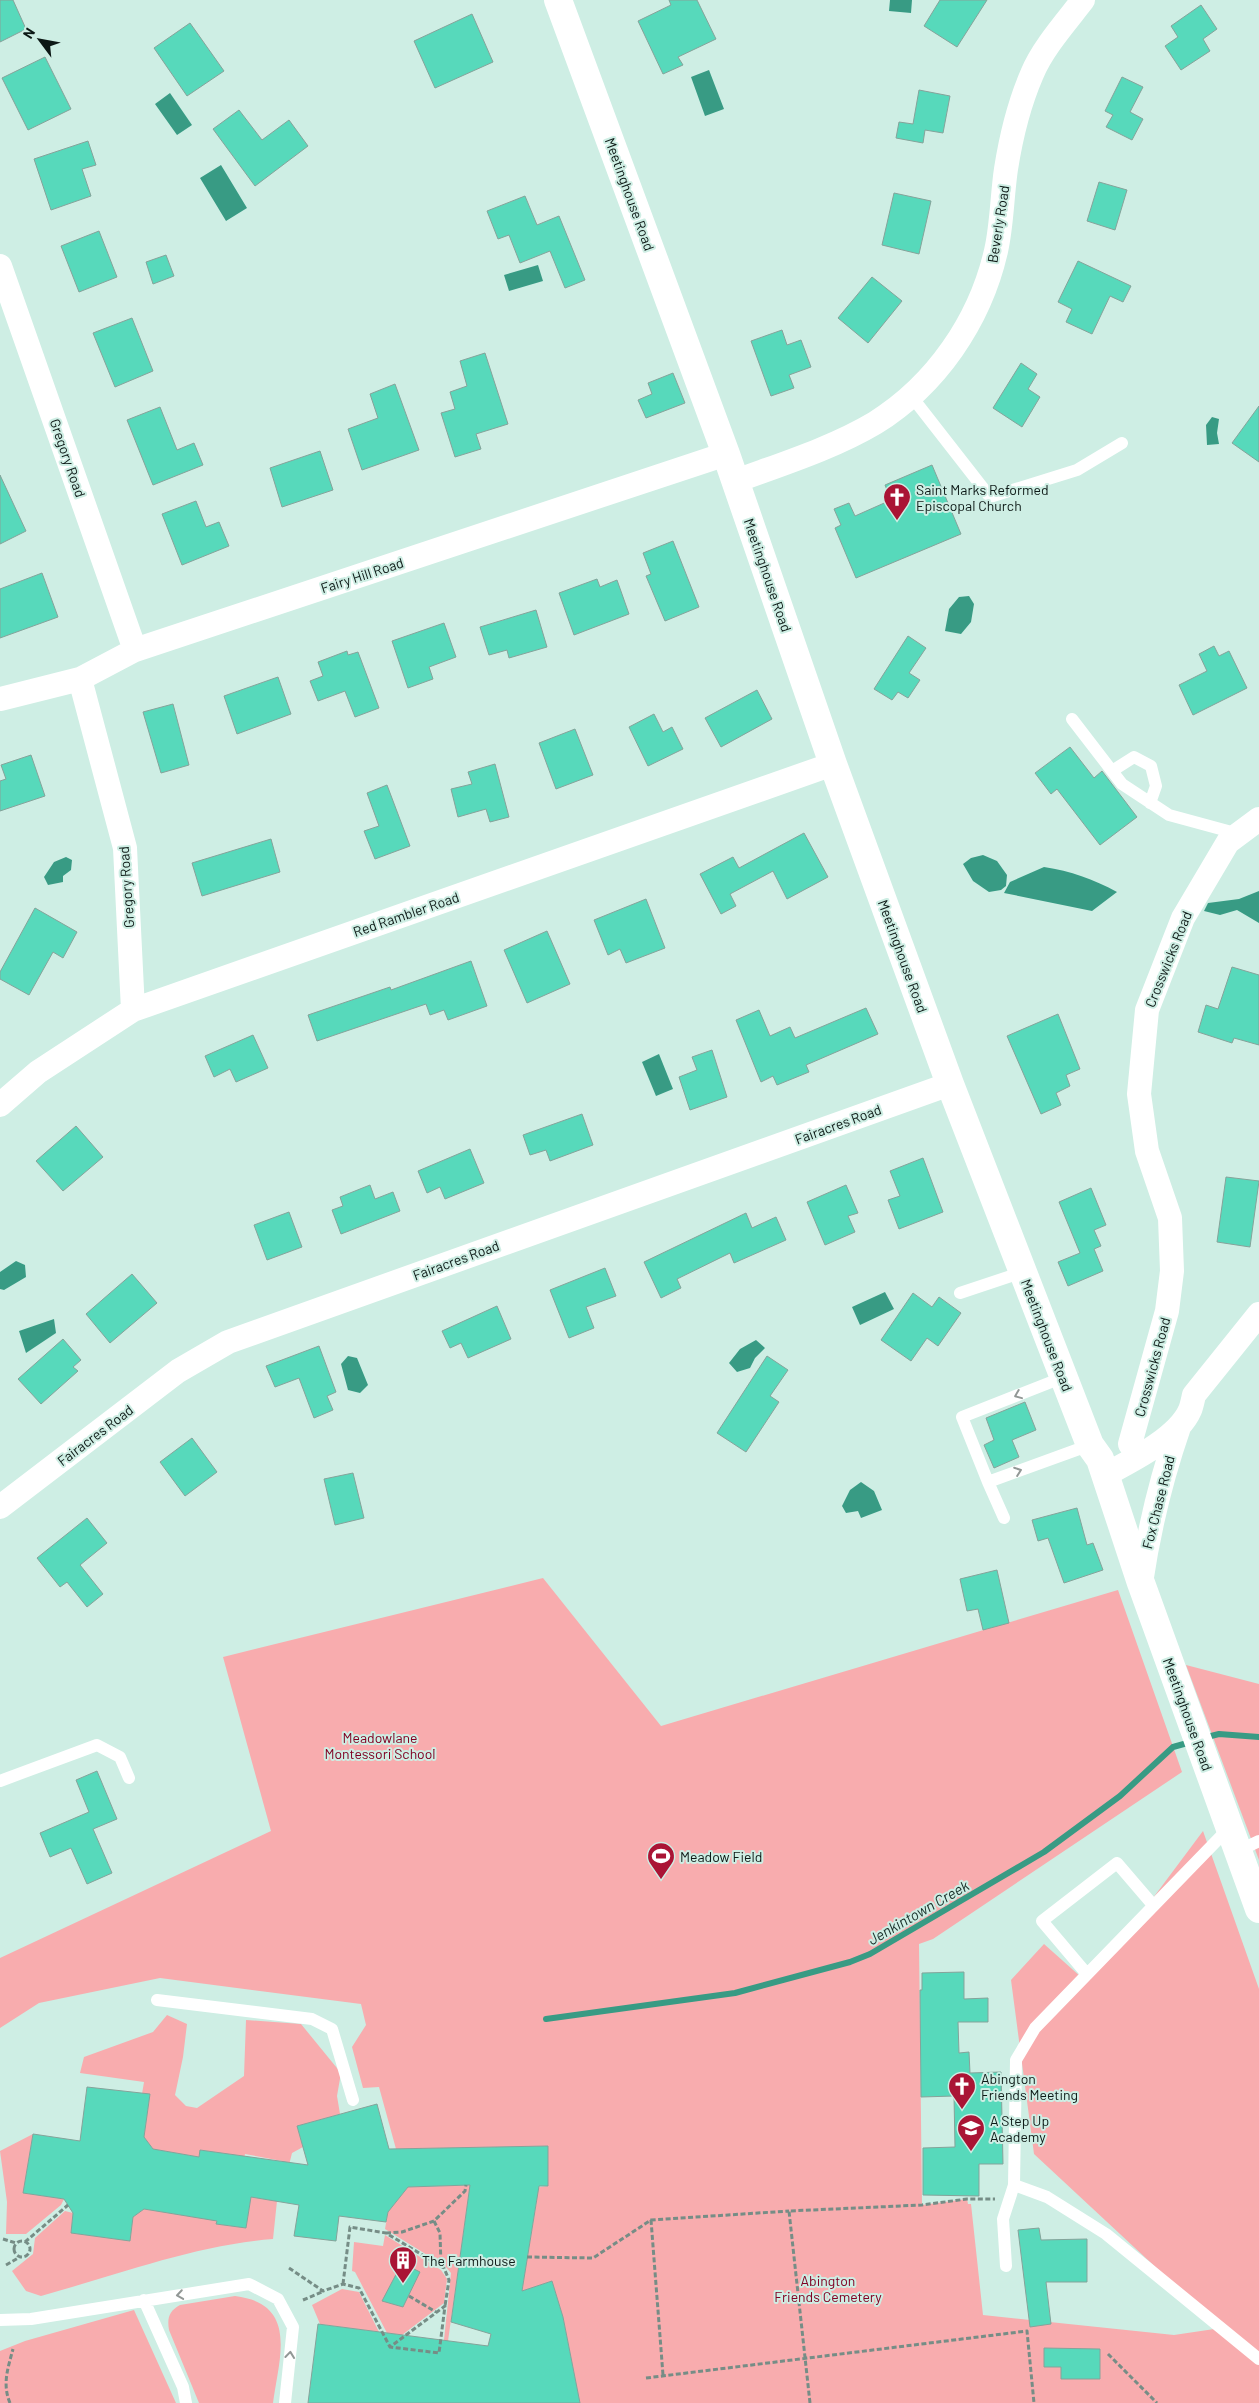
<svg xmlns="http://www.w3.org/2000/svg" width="1259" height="2403" viewBox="0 0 1259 2403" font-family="Barlow,sans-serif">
	<rect width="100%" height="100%" fill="#ceeee4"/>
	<path fill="#f8acae" d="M543,1578L661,1726L1118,1590L1182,1772L933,1939L919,1944L922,2205L967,2199L968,2204H971L983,2315L1174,2335L1221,2328L1034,2154L1011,1980L1044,1944L1081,1977L1141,1914L1203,1831L1259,1989V2403H580L563,2317L552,2281L522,2291L537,2200L507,2192L548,2186V2146L396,2149L379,2087L363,2088L352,2047L366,2025L361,2004L160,1978L39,2003L0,2028V1958L271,1831L223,1657Z
		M1186,1665L1259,1684V1860Z
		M167,2015L187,2024L183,2057L175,2095L186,2106L197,2108L244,2076L246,2020L301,2024L341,2073L337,2096L340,2114L297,2126L303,2147L292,2153L289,2165L282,2164V2161L245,2154L243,2165L227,2154L201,2150L199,2157L153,2149L144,2137L150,2095L142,2094L144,2082L80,2073L84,2057L153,2032Z
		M33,2134L23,2193L64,2199L61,2205L26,2234H6L7,2202L0,2151Z
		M479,2185L469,2192L448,2341L444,2340L451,2273L445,2266L385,2229L388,2212L408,2187Z
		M221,2195L216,2224L246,2228L251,2197L277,2201L273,2239C195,2245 117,2275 41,2296L26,2291L12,2271L33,2254L35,2238L65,2211L73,2213L71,2233L130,2241L133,2217L144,2209L194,2217Z
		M385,2235L441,2270L447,2279L444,2303L402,2335L387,2333L355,2272L352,2271L354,2242L383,2246Z
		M342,2289L359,2292L379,2332L320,2324L312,2305Z
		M235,2296C299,2304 279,2358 273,2403H199L169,2330C167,2318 169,2311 180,2305Z
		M134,2310L176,2403H0V2351L25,2341Z"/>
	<path fill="#389b84" d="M890,0H912L911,13L889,11Z
		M709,70L724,109L705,116L691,77Z
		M170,93L192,125L177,135L155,104Z
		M221,165L247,208L226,221L200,178Z
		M538,265L543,281L509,291L504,275Z
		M1212,417L1219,419L1217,433L1219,444L1207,445L1206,425Z
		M969,596L974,604L971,622L961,634L945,631L949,609L959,597Z
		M983,855L997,861L1007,875L1006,886L1001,890L989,892L973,881L963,864L971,858Z
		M66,857L72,860L71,870L63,876V882L48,885L44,877L54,862Z
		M1044,867C1071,871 1093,879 1117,892L1092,911L1004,893L1010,882Z
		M1259,891V923L1237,910L1220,915L1204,911L1208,903L1239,899Z
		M659,1054L673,1089L656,1096L642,1062Z
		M16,1261L25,1265L26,1277L4,1290L0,1289V1272Z
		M885,1292L894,1309L860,1325L852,1307Z
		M54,1319L56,1333L26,1353L19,1331Z
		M756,1340L765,1348L755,1358L750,1368L737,1372L729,1363L740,1349Z
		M348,1356L357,1358L368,1385L360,1393L348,1390L341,1364Z
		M861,1482L874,1491L882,1510L861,1518L858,1511L846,1513L842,1506L850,1490Z"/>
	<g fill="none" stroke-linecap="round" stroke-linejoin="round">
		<path stroke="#389b84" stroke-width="6" d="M1203,1738L1219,1734L1259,1737
			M546,2019L735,1993L850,1962L870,1954L1044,1852L1120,1796L1173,1747L1191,1742"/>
	</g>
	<path fill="#57d9bb" stroke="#85a39a" d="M0,0H13L26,29L0,42Z
		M669,0H697L716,39L678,57L683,65L663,74L638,21L671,5Z
		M940,0H987L957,47L924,26Z
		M1201,5L1217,29L1203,39L1210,51L1181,70L1165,46L1178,37L1171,26Z
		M472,14L493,62L435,88L414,41Z
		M190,23L224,71L187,96L154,48Z
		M45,57L71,109L28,130L2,78Z
		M1122,77L1143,87L1130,112L1143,119L1132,140L1106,127L1113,115L1105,111Z
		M919,90L950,96L943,133L925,130L923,143L896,138L899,122L913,124Z
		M239,110L262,140L289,120L308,146L255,186L213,129Z
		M88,141L96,165L82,169L91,196L51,210L34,159Z
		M1099,182L1127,190L1115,230L1087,221Z
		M894,193L931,201L919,254L882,245Z
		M525,196L537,225L559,216L585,280L565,288L550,251L520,263L509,235L498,239L487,211Z
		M99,231L117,277L79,292L61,246Z
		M166,255L174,276L153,284L146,262Z
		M1078,261L1131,286L1123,302L1110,296L1092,334L1066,322L1072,309L1058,302Z
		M872,277L902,301L868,343L838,318Z
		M132,318L153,371L115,387L93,333Z
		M782,330L787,345L801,340L811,367L789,375L794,388L771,396L751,341Z
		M485,353L508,424L476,434L481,449L455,457L441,413L455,409L450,392L467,386L460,361Z
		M1021,363L1037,374L1028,389L1040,397L1022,427L993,408Z
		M673,373L685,403L646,418L638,400L652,394L648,383Z
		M395,384L419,450L362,470L348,429L378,418L370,394Z
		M1259,406V462L1232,443Z
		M160,407L177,450L194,443L203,465L153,485L127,420Z
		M320,451L333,490L282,507L270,468Z
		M932,465L961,534L856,578L835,528L841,525L834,509L849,503L855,516L891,500L885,485Z
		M0,475L26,531L0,544Z
		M196,501L206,527L219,522L229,546L182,565L162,514Z
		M673,541L699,607L665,621L646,576L651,574L643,553Z
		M42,573L58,617L0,638V589Z
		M597,579L600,587L617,580L629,614L574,635L559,593Z
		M536,610L547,647L509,658L507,650L489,655L480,627Z
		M444,623L456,657L429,667L433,679L408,688L392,641Z
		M908,636L926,648L909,673L920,680L908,698L898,692L892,700L874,689Z
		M1214,646L1219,656L1229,651L1247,688L1193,715L1179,685L1207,671L1199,654Z
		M347,651L348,655L358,652L379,708L355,717L345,691L318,701L310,681L323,676L318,662Z
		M278,677L291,714L237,734L224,696Z
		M757,690L772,719L721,747L705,718Z
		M173,704L189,765L161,773L143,712Z
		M654,714L663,732L672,727L683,749L648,766L629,727Z
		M575,729L593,775L556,789L539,743Z
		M1070,747L1094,778L1102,771L1137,817L1100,845L1057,789L1051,794L1035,773Z
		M31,755L45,796L0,811V781L6,779L1,765Z
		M495,764L509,817L490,822L486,809L458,817L451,789L472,784L468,772Z
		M387,785L410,846L375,859L364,831L379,826L367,793Z
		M804,833L828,877L787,899L773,871L730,894L736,906L721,914L700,874L733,857L739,868Z
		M271,839L280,872L202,896L192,863Z
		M646,899L665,948L626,963L620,949L608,955L594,920Z
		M35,908L77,932L63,958L53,952L29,995L0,979V972Z
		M547,931L570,984L527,1003L504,950Z
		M471,961L487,1006L448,1020L444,1010L430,1015L426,1004L317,1041L308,1015L390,987L391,990Z
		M1232,967L1259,975V1045L1234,1038L1232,1043L1198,1032L1206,1005L1218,1009Z
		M866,1008L878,1034L806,1065L809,1072L777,1085L773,1076L761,1082L736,1020L759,1010L770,1036L790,1027L795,1038Z
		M1058,1014L1080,1069L1066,1075L1070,1086L1056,1093L1061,1105L1041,1114L1007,1036Z
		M253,1035L268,1068L236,1082L230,1069L214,1077L205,1056Z
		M712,1050L727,1097L690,1110L679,1077L697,1070L692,1057Z
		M582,1114L593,1145L550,1161L546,1150L530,1155L523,1135Z
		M76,1126L103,1157L63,1191L36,1161Z
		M470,1149L484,1183L445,1199L440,1187L427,1193L418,1171Z
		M923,1158L943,1212L899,1229L888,1200L900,1196L890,1171Z
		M1226,1177L1259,1181L1250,1247L1217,1242Z
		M370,1185L375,1199L393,1192L400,1211L341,1234L332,1210L343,1206L340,1197Z
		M846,1185L858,1213L848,1216L855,1232L825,1245L807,1202Z
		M1091,1188L1106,1225L1094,1230L1101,1246L1094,1249L1103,1271L1068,1286L1058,1262L1080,1253L1059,1202Z
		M289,1212L302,1247L267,1260L254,1225Z
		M746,1213L752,1228L776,1217L786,1240L734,1263L730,1253L677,1279L681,1288L661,1298L644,1262Z
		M605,1268L616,1296L586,1307L594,1328L569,1338L550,1290Z
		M132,1274L157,1303L110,1343L86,1314Z
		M913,1293L932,1307L939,1297L961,1313L938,1346L927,1338L911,1361L881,1340Z
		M497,1306L511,1339L468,1358L461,1343L450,1348L442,1331Z
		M63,1339L81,1360L73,1367L78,1371L41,1404L18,1379Z
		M319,1346L336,1392L327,1396L333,1410L314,1418L299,1378L275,1387L266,1366Z
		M767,1356L788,1370L770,1396L779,1402L746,1452L717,1433Z
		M1025,1402L1036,1430L1012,1440L1019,1457L994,1468L984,1445L994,1440L986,1418Z
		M192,1438L217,1472L185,1496L160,1462Z
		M353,1473L364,1518L335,1525L324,1479Z
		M1077,1508L1087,1545L1093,1543L1103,1570L1064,1583L1048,1538L1038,1541L1032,1520Z
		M87,1518L107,1543L80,1565L103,1594L87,1607L67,1582L60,1587L37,1558Z
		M997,1570L1009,1623L983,1630L978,1609L967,1611L960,1579Z
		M97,1771L117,1819L93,1829L112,1873L87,1884L71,1848L50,1857L40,1833L89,1812L76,1780Z
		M964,1972V1999L988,1998V2022H958L959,2053L969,2052L970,2073L1001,2072L1003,2164H979V2196L923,2195V2148L955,2147L954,2096L921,2097L920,1990H922V1973Z
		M87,2087L150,2094L144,2137L153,2149L199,2157L200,2150L308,2165L297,2126L377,2104L389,2149L548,2146V2186H539L522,2291L552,2281L563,2317L580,2403H308L318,2324L488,2346L491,2334L451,2322L470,2185L408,2187L388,2212L386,2222L339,2216L336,2241L294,2236L299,2205L251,2197L246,2228L216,2224L217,2221L144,2209L133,2217L130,2241L71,2233L73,2213L64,2199L23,2193L33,2134L80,2141Z
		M1039,2228L1041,2240L1087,2239V2282H1046L1051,2324L1030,2327L1018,2230Z
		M402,2263L420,2272L403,2307L382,2301Z
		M1044,2348L1100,2349V2379H1061V2367H1044Z"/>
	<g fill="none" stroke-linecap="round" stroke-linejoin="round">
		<path stroke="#768d86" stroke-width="3" stroke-dasharray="5 2.5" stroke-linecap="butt" d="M651,2220L663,2375
			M434,2221L440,2233L441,2266
			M386,2233L402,2232L434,2221L465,2191L466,2185
			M3,2239L16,2243
			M14 2249a8 8 0 1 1 16 0a8 8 0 1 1-16 0Z
			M25,2242L68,2205
			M527,2257L593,2258L651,2220L789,2211
			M6,2265L20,2257
			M289,2268L323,2291L343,2284L359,2288L390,2347L445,2306L439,2353L390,2347
			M343,2284L350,2227L386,2233L444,2268L449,2280L445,2306
			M409,2296L436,2312
			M303,2300L322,2292
			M1108,2354L1157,2403
			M646,2378L1027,2331L1034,2403
			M10,2403C2,2384 8,2368 13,2349
			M810,2403L789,2211L922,2205L967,2199H995"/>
		<path stroke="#fff" stroke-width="12" d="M912,397L990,497L1077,470L1122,443
			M1072,719L1122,784L1169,815L1239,834
			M1112,771L1134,757L1151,766L1156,786L1150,803
			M960,1293L1023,1272
			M1064,1377L962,1417L988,1482L1090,1445
			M988,1482L1004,1518
			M0,1781L97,1745L120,1757L129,1778
			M1230,1827L1035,2028L1016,2060L1014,2185L1047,2197L1106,2234L1259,2359
			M1238,1851L1259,1841
			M1086,1973L1042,1921L1117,1863L1153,1905
			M157,2000L312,2019L332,2029L353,2100
			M1006,2266L1003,2219L1014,2185
			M144,2300L183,2387L186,2403
			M0,2320L31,2319L249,2284L278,2299L293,2327L285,2403"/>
		<path stroke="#fff" stroke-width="24" d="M0,266L135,650
			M736,481C782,464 833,448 875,423C936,385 980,321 996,251C1002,225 1002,196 1006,169C1011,137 1019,104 1032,74C1042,49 1066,22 1083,0
			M80,679L125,848L133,1010
			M0,699L80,679L135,650L726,454
			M0,1105L38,1072L133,1010L833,764
			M1130,1444L1167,1311L1172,1271L1170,1218L1147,1151L1139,1094L1147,1010L1183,918L1228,842L1259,819
			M1105,1475C1131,1461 1178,1438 1190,1410C1192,1405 1193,1399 1194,1395L1259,1314
			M0,1507L178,1371L228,1342L950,1084
			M1141,1583C1149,1529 1161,1479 1179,1427"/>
		<path stroke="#fff" stroke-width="28" d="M558,0L726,454L833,764L950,1084L1090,1445L1100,1459L1141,1583L1259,1909"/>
	</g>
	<defs><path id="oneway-chevron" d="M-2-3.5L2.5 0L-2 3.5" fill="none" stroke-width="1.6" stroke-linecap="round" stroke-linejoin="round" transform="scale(1.25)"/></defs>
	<g stroke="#929896">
		<use href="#oneway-chevron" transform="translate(1018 1395) rotate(158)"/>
		<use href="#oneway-chevron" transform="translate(1018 1471) rotate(-20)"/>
		<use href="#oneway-chevron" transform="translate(180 2295) rotate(171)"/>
		<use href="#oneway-chevron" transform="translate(290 2355) rotate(-84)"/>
	</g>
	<defs>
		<g id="church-pin" transform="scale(1.4375)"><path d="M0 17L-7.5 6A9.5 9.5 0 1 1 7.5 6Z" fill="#aa1435" stroke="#ceeee4"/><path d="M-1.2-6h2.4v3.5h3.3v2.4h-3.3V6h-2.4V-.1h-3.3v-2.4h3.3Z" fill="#fff"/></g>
		<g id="stadium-pin" transform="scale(1.4375)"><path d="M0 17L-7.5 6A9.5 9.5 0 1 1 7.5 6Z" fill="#aa1435" stroke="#ceeee4"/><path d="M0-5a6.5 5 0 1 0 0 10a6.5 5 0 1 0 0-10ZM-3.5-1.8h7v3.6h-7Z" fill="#fff"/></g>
		<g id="school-pin" transform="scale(1.4375)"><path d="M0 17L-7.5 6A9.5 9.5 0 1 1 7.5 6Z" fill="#aa1435" stroke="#ceeee4"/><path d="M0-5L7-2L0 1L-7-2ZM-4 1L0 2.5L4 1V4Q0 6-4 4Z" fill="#fff"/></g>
		<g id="building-pin" transform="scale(1.4375)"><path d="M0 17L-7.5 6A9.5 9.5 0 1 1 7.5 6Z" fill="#aa1435" stroke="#ceeee4"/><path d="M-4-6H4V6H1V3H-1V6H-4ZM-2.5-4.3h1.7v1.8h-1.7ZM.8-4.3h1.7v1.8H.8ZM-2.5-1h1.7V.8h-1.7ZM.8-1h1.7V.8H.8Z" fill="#fff"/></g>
	</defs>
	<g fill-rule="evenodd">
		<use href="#church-pin" x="897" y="497"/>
		<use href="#stadium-pin" x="661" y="1856"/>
		<use href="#church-pin" x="962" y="2086"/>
		<use href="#school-pin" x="971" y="2128"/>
		<use href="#building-pin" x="403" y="2260"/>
	</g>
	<g text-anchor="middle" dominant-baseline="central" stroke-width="4" stroke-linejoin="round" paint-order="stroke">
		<g font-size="14" fill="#0d1916" stroke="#ceeee4">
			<text transform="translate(630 194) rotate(70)">Meetinghouse Road</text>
			<text transform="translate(998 224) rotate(-81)">Beverly Road</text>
			<text transform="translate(68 458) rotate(71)">Gregory Road</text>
			<text transform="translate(362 575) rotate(-18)">Fairy Hill Road</text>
			<text transform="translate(768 575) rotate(71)">Meetinghouse Road</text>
			<text transform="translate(126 887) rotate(-94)">Gregory Road</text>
			<text transform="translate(406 914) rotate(-19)">Red Rambler Road</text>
			<text transform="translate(903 956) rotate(70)">Meetinghouse Road</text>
			<text transform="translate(1168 959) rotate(-68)">Crosswicks Road</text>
			<text transform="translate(838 1124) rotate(-20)">Fairacres Road</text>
			<text transform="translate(456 1260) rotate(-20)">Fairacres Road</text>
			<text transform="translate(1047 1335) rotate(69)">Meetinghouse Road</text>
			<text transform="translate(1152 1367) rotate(-75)">Crosswicks Road</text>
			<text transform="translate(95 1435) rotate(-37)">Fairacres Road</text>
			<text transform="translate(1158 1502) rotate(-76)">Fox Chase Road</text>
			<text transform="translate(1188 1714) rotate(70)">Meetinghouse Road</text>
		</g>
		<g font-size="14" fill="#0d1916" stroke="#ceeee4" text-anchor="start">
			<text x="916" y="489">Saint Marks Reformed<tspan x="916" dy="16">Episcopal Church</tspan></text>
			<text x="680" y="1856">Meadow Field</text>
			<text x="981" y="2078">Abington<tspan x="981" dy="16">Friends Meeting</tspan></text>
			<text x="990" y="2120">A Step Up<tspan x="990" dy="16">Academy</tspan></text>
			<text x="422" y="2260">The Farmhouse</text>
		</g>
		<g font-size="14" fill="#800022" stroke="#ceeee4">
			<text x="380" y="1737">Meadowlane<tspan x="380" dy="16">Montessori School</tspan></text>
			<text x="828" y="2280">Abington<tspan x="828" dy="16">Friends Cemetery</tspan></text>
		</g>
		<g font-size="15" font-style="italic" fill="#182e28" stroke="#ceeee4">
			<text transform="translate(918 1912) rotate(-30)">Jenkintown Creek</text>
		</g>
	</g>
	<g transform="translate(40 40) rotate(302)" stroke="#ceeee4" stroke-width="4" paint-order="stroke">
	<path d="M0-4L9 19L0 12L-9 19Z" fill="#0d1916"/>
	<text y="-8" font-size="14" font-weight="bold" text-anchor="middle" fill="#0d1916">N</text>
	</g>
</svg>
